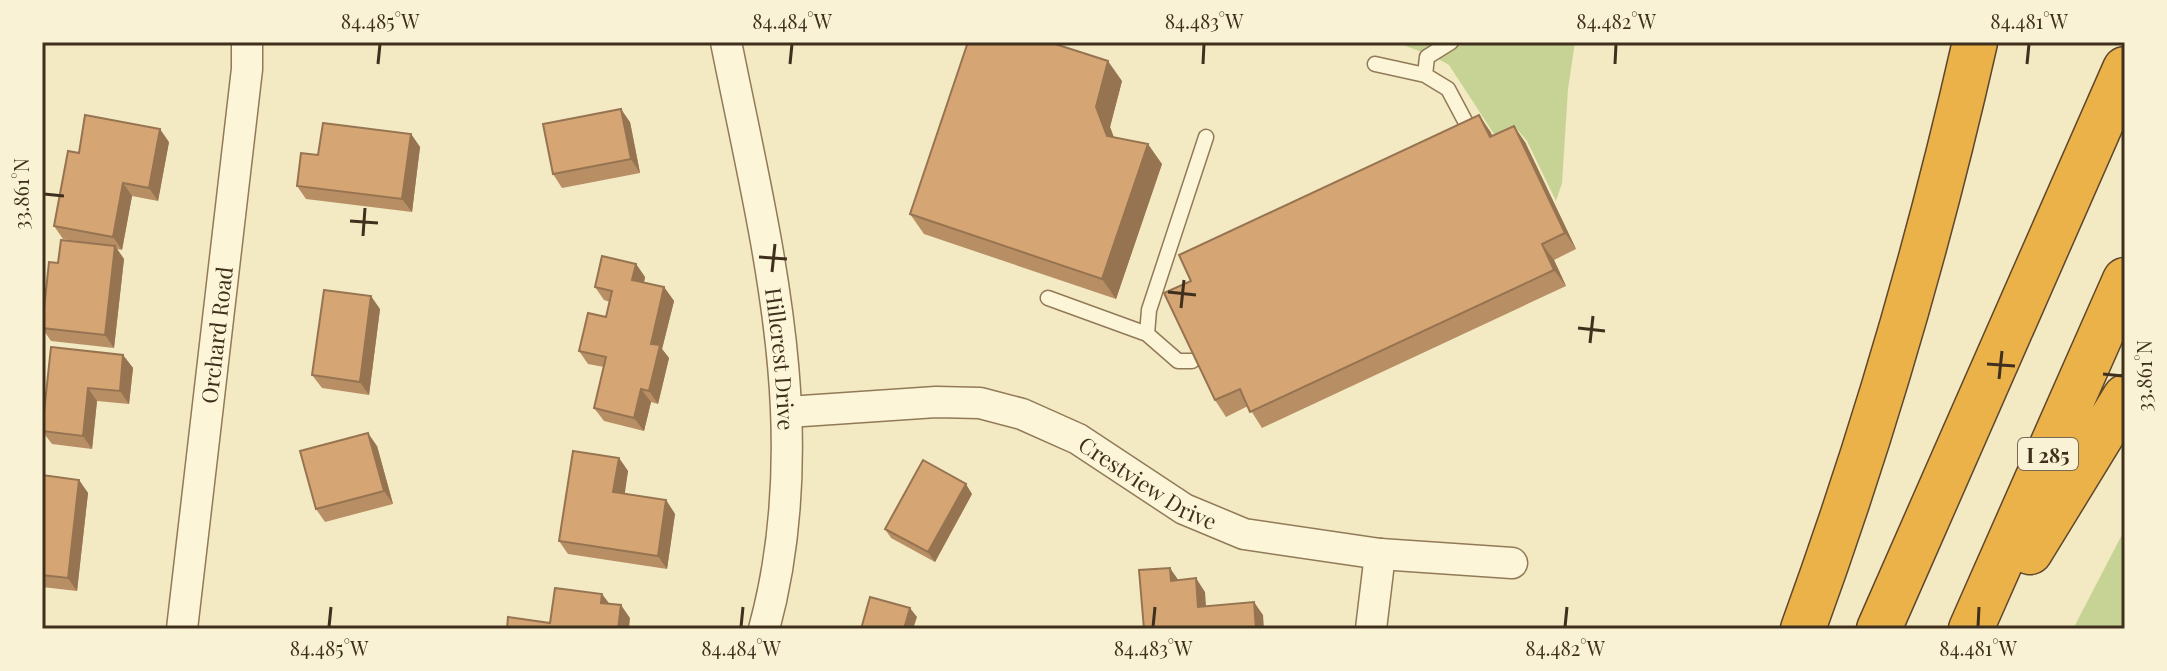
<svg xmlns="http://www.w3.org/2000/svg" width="2167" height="671" viewBox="0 0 2167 671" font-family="'Playfair Display',serif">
	<rect width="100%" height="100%" fill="#f3e9c3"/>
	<path fill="#c7d395" d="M1395,42H1575L1568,89L1562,183L1556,201L1527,141L1516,128L1494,134L1449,65L1435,57Z
		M2125,529V629H2073Z"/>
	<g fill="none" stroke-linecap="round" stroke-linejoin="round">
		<g stroke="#917a57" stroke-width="17">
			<path id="service" d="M1375,64L1425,75L1448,89L1473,136
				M1425,75L1427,57L1451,42
				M1048,298L1147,334
				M1192,361H1178L1147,334L1149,310L1206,137"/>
		</g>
		<g stroke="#917a57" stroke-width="33">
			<g id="minor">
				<path id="s1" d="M726,42C765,237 818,431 764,629"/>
				<path id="s2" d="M788,412L936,402L980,403L1022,414L1078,439L1184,509L1244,534L1380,554L1512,563"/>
				<path id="s3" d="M182,629L247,69V42"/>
				<path d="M1371,629L1380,554"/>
			</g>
		</g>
		<g stroke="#5e472c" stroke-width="47">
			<path id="motorway" d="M2030,552L2125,397
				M1803,629C1873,437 1930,241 1975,42
				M1879,629L2125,69
				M1971,629L2125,280"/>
		</g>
		<use href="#service" stroke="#fdf5d8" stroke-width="14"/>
		<use href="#minor" stroke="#fdf5d8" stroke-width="30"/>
		<use href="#motorway" stroke="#ecb24a" stroke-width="44"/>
	</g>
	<path fill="#b88e64" d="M1122,81L1110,127L1114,138L1162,164L1116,299L924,234L910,214Z
		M630,122L640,173L562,188L553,174Z
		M1490,131L1492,136L1525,142L1576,249L1554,260L1566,286L1262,428L1248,406L1226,417L1215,400Z
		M411,134L420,147L412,212L306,199L297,186Z
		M169,142L158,201L132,196L122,250L117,249L124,259L114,348L51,341L42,328L58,263L81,242L63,239L54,226L79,153Z
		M636,264L645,277L644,282L664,287L674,301L662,349L669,358L658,404L651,402L644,431L604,421L594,408L604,367L588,364L579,351L606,317L610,302L604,300L595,287Z
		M380,309L369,395L322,388L312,375Z
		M123,355L133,368L129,404L97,401L92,449L52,444L42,431Z
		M377,446L393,504L325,522L316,509Z
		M619,458L628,471L624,494L666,500L675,514L667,569L568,554L559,541Z
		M42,475L79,480L88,493L77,591L42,587Z
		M972,494L935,562L891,538L885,529Z"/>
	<path fill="#967451" d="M1108,61L1122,81L1110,127L1121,156L1107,136L1096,107Z
		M621,109L630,122L640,173L631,159Z
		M1479,115L1490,131L1501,153L1490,137Z
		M1514,126L1525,142L1576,249L1565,233Z
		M160,129L169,142L158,201L149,188Z
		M411,134L420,147L412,212L402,199Z
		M1148,144L1162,164L1116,299L1102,279Z
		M123,183L132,196L122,250L113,237Z
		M1542,244L1554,260L1566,286L1554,270Z
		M115,246L124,259L114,348L105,335Z
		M636,264L645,277L642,293L632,280Z
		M664,287L674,301L662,349L669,358L658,404L649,391L651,344Z
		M371,296L380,309L369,395L360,382Z
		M123,355L133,368L129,404L120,391Z
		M88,388L97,401L92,449L83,436Z
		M641,389L651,402L644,431L634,418Z
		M368,433L377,446L393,504L384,491Z
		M619,458L628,471L623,506L613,492Z
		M79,480L88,493L77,591L68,578Z
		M966,484L972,494L935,562L928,552Z
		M666,500L675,514L667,569L658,556Z
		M1170,568L1179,581H1171Z
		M1196,578L1205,592L1207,620L1198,607Z
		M602,594L612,607L601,603Z
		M1254,602L1263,615L1264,629H1256Z
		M621,605L630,618L629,629H618Z
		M910,608L917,617L913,629H904Z"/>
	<path fill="#d6a574" stroke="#967451" stroke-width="2" d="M968,42H1049L1108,61L1096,107L1107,136L1148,144L1102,279L910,214Z
		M621,109L631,159L553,174L543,124Z
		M85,115L160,129L149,188L123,183L113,237L54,226L68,151L79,153Z
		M1479,115L1490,137L1514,126L1565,233L1542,244L1554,270L1250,412L1240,389L1215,400L1164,293L1191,281L1179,255Z
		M323,123L411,134L402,199L297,186L301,153L318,155Z
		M61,240L115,246L105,335L42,328L49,262L58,263Z
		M602,256L636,264L632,280L664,287L651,344L660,345L649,391L641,389L634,418L594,408L606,357L579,351L588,313L606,317L612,291L595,287Z
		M324,290L371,296L360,382L312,375Z
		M51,347L123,355L120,391L88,388L83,436L42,431Z
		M368,433L384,491L316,509L300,451Z
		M573,451L619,458L613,492L666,500L658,556L559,541Z
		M923,460L966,484L928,552L885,529Z
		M42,475L79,480L68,578L42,575Z
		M1170,568L1171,581L1196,578L1198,607L1254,602L1256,629H1144L1139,570Z
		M555,588L602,594L601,603L621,605L618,629H507L508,617L550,623Z
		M870,597L910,608L904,629H861Z"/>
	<path fill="none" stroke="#3f301d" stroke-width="3" d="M378,64L380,44M790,64L792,44M1203,64L1204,44M1615,64L1616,44M2027,64L2029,44M44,194L64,196M350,221L378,223M363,236L365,208M759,257L787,259M772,272L775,244M1168,292L1196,295M1181,308L1184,280M1578,328L1605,331M1590,343L1593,316M1987,364L2015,366M2103,374L2123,376M1999,379L2002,351M329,627L331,607M741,627L743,607M1153,627L1155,607M1565,627L1567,607M1978,627L1979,607"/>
	<g text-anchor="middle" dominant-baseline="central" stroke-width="8" stroke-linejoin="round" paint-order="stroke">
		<rect fill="#faf2d4" stroke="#776a54" stroke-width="2" x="2018" y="438" width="60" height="32" rx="6"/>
		<g font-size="20" font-weight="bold" fill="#3f301d">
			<text x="2048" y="454">I 285</text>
		</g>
		<g font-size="22" fill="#3f301d" stroke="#faf2d4">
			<text stroke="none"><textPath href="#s3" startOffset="296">Orchard Road</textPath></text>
			<text stroke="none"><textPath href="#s1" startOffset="322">Hillcrest Drive</textPath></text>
			<text stroke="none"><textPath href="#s2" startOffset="380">Crestview Drive</textPath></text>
		</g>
	</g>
	<rect width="2167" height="671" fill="none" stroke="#faf2d4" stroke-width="88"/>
	<rect x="44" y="44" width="2079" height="583" fill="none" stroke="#3f301d" stroke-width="3"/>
	<g font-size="20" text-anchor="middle" fill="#3f301d">
		<text x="380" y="29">84.485°W</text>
		<text x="792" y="29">84.484°W</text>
		<text x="1204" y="29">84.483°W</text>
		<text x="1616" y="29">84.482°W</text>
		<text x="2029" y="29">84.481°W</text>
		<text transform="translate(22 194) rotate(-90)" y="7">33.861°N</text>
		<text transform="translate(2145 376) rotate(-90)" y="7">33.861°N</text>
		<text x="329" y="656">84.485°W</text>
		<text x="741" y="656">84.484°W</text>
		<text x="1153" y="656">84.483°W</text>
		<text x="1565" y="656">84.482°W</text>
		<text x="1978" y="656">84.481°W</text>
	</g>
</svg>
